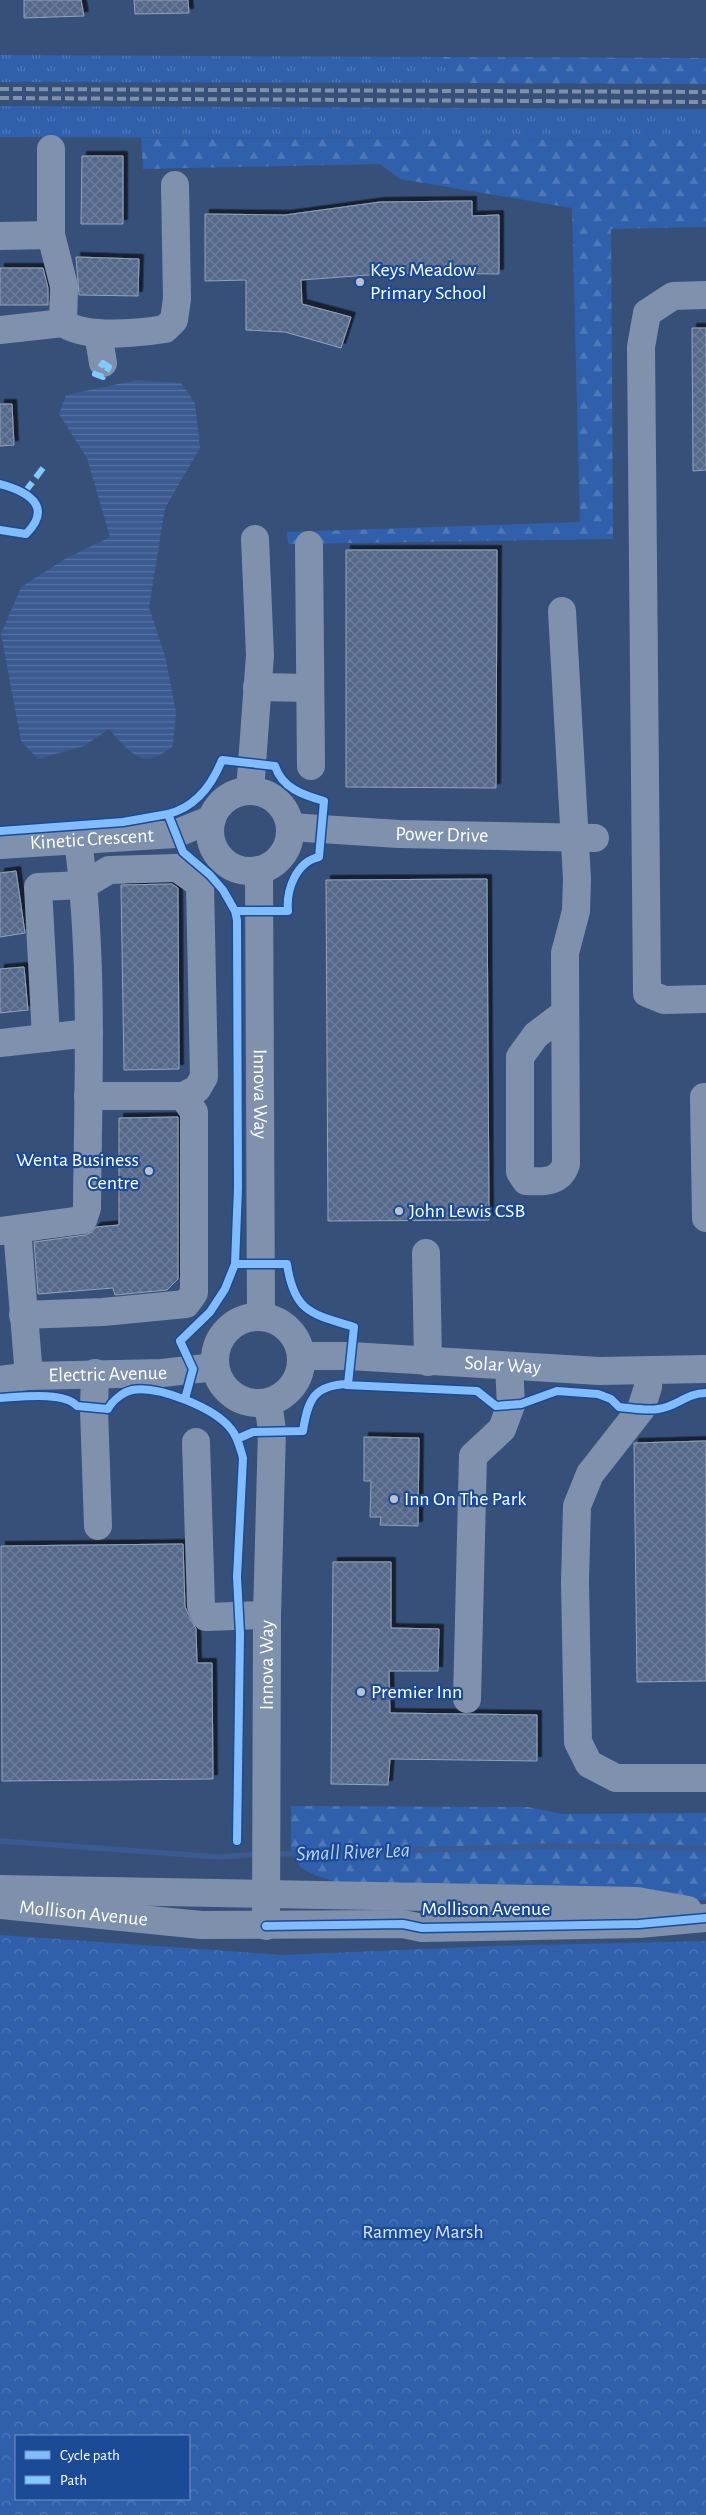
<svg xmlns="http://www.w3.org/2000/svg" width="706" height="2515" viewBox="0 0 706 2515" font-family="'Alegreya Sans',sans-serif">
	<defs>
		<pattern id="grass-tufts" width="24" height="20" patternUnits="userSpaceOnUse" patternTransform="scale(1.25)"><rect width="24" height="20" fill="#3060ac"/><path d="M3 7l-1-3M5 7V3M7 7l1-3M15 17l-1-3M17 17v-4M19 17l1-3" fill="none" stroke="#4f78b8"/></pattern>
		<pattern id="forest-firs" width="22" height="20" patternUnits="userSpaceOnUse" patternTransform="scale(1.25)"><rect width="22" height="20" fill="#3060ac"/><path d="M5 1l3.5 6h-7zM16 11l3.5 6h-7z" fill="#4f78b8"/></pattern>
		<pattern id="park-crowns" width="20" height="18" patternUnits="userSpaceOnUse" patternTransform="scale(1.25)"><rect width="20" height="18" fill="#3060ac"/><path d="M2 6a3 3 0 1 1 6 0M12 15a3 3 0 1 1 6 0" fill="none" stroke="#4f78b8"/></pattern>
		<pattern id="water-rules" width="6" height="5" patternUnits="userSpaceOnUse" patternTransform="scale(1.25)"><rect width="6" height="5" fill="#3a5a91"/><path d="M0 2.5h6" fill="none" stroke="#5873a2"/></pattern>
		<pattern id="building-cross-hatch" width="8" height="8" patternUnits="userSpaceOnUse" patternTransform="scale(1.25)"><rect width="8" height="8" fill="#546889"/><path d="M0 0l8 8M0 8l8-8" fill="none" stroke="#6e7f9b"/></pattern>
		<filter id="shadow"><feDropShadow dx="4.5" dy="-4.5" stdDeviation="0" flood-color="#0009"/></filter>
	</defs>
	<rect width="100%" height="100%" fill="#37507a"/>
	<path fill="url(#grass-tufts)" d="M0,55L443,57L452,83L0,82Z
		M0,106L706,109V140L0,137Z"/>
	<path fill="url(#forest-firs)" d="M443,57L706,58V84L452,83Z
		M141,138L706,140V227L611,229L613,539L288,544L287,532L580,522L572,208L400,179L380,164L143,169Z
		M291,1806L528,1807L563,1814L706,1813V1900L677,1901L477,1886L340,1883L317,1876L301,1868L291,1852Z"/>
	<path fill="url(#park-crowns)" fill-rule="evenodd" d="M0,1935L283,1955L493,1946L706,1941V2515H0ZM16,2436H189V2499H16Z"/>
	<path fill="url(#water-rules)" d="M137,380L181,383L195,403L200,448L165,508L149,607L165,656L176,712L173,746C142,772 131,753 109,729L84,746L38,759L21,741L1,634L21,587L65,559L110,537L87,458L59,414L66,395Z"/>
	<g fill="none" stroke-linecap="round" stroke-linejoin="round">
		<path stroke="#3a5a91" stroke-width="5.5" d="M0,1841L219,1857L259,1854
			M273,1854L550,1846L706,1848"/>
	</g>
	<path fill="url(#building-cross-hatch)" stroke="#94a2ba" filter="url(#shadow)" d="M24,0H81L84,16L24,18Z
		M134,0H188L189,13L135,14Z
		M82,156H123V224H81Z
		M472,201V216L499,215V274L396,273L301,280L302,304L351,317L341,348L285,332L246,330V280L205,281V214L285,215L380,202Z
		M76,257L139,259L138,296L79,295Z
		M0,268H43L48,288V305H0Z
		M692,328H706V470L693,471Z
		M0,404H12L14,445L0,446Z
		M346,550H497L496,788L346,787Z
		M16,871L25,933L0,937V873Z
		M487,879L489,1220L328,1221L326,880Z
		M172,884L178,888L179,1069L124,1070L121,885Z
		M24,967L28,1010L0,1013V969Z
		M178,1117V1279L167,1290L115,1295L113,1288L38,1294L34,1242L85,1235L92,1232L96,1227L119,1225V1118Z
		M364,1437L419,1438L418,1526L380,1525L381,1517H370L371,1481H364Z
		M706,1441V1681L637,1682L634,1443Z
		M183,1544L185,1607L196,1629L197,1663H212L213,1779L2,1781L1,1546Z
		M333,1562H391V1628L439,1629L438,1671H389L390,1713L537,1715V1761L390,1759L388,1785L331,1784Z"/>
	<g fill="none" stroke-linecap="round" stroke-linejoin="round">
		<g stroke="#8091ad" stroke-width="28">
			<path d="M51,149V235L64,286L63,323"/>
			<path d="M0,236L51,235"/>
			<path d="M706,295L673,296L647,313L641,347L647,993L664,1000L706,999"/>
			<path d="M0,330L63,323C85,339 139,333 165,329L174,320L177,299L175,185"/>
			<path d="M98,333L103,363"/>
			<path d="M309,545L311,766"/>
			<path d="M562,611L577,879L576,911L565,953L566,1164C560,1183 543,1182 526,1181L520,1172V1057L536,1035L565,1013"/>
			<path d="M257,687L310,688"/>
			<path d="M250,791L260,655L255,539"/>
			<circle cx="250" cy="831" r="40"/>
			<path id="s1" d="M290,827L399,834L595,838"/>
			<path id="s2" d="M0,845L175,834L212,819"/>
			<path id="s3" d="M259,870L261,1317"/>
			<path d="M46,1038L38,887L84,885L109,870L177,868L200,884L204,1077L197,1089L183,1096H88"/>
			<path d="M0,1043L89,1033"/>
			<path d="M706,1097H704L706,1218"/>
			<path d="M17,1229L29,1376"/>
			<path d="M0,1231L83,1220L87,1208C88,1086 94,962 78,840"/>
			<path d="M426,1253L428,1362"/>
			<path d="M23,1315L103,1312L186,1304L194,1293V1112L183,1096"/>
			<circle cx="258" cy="1360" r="43"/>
			<path id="s4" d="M301,1356H350L599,1371L706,1369"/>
			<path d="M649,1371L648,1387L641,1409L590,1474L577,1506L575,1582L578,1742L589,1764L616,1778H706"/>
			<path d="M95,1373L94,1409L98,1526"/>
			<path id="s5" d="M0,1380L29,1376L162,1373L215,1367"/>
			<path d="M196,1442L201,1606L206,1617L267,1615"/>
			<path d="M467,1699L473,1456L502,1429L511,1405L509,1366"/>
			<path id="s6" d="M266,1926L267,1615L272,1430L268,1403"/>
		</g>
		<g stroke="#7e90ab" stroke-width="28">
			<path d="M1,1889L637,1901L688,1910"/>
			<path id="s7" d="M0,1905L201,1925L403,1924L422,1928L639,1924L706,1918"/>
		</g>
		<path stroke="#7f91ab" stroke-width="4" stroke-dasharray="9 4" stroke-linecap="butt" d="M0,89L706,92
			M0,98L706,102"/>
		<path stroke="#80caff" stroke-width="6" stroke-dasharray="12 6" stroke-linecap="butt" d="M103,363L109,367L103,377L95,374Z
			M25,492L46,464"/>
		<g stroke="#1b4a96" stroke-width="11">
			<path id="cycleway" d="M0,484C27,491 54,506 26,534L0,530
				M222,760L275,766C282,788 303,795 324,801L319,857C296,862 286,890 288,911H235L223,890L210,875L183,852L168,814C196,807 212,785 222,760Z
				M0,831L123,822L168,814
				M235,1264H287C294,1312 311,1314 354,1327L348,1384C314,1385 308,1399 303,1431L253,1432L237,1439
				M348,1384L346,1385L477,1391L496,1406L521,1404L557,1391L598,1394L611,1399L619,1407C631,1408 646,1411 658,1409C677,1407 686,1393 706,1393
				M0,1398C19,1397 64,1391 77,1406L108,1409C112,1401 123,1392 132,1390C158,1385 215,1408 231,1429C238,1437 240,1448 243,1458L237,1577L240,1634L237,1841
				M185,1399L193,1369L180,1341L210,1312L225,1289L235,1264L238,1188L237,920L235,911
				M266,1926L403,1924L422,1928L639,1924L706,1918"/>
		</g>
		<use href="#cycleway" stroke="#80bcff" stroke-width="8"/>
	</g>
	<g fill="#b9c2d0" stroke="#1b4a96" stroke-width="2">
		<circle cx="360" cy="282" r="5"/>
		<circle cx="149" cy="1171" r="5"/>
		<circle cx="399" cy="1211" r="5"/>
		<circle cx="394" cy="1499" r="5"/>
		<circle cx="361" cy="1692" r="5"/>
	</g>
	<g text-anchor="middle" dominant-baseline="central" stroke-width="4.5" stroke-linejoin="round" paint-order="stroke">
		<g font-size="20" fill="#fff" stroke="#1b4a96" text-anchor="start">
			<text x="370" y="270">Keys Meadow<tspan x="370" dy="23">Primary School</tspan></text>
			<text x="139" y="1160" text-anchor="end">Wenta Business<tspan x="139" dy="23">Centre</tspan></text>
			<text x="409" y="1211">John Lewis CSB</text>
			<text x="404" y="1499">Inn On The Park</text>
			<text x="371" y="1692">Premier Inn</text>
		</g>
		<g font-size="20" fill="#fff" stroke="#1b4a96">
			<text stroke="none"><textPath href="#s1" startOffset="152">Power Drive</textPath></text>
			<text stroke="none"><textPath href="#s2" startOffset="92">Kinetic Crescent</textPath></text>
			<text stroke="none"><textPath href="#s3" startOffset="224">Innova Way</textPath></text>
			<text stroke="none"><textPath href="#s4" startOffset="202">Solar Way</textPath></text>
			<text stroke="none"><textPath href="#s5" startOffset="108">Electric Avenue</textPath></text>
			<text stroke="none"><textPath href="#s6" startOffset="261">Innova Way</textPath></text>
			<text x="486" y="1909">Mollison Avenue</text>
			<text stroke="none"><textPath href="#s7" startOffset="84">Mollison Avenue</textPath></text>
		</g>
		<g font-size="20" fill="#d4e4fb" stroke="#1b4a96">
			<text x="423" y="2232">Rammey Marsh</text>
		</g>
		<g font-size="21" font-style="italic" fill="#bad2f6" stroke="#1b4a96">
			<text transform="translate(353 1852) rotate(-2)">Small River Lea</text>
		</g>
	</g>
	<rect x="15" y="2435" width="175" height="65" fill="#1b4a96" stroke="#7692c0"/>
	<rect x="25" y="2451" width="25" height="8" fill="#80bcff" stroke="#7692c0"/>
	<text x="60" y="2460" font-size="15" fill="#ffffff">Cycle path</text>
	<rect x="25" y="2476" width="25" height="8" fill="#80caff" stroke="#7692c0"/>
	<text x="60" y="2485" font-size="15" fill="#ffffff">Path</text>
</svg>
